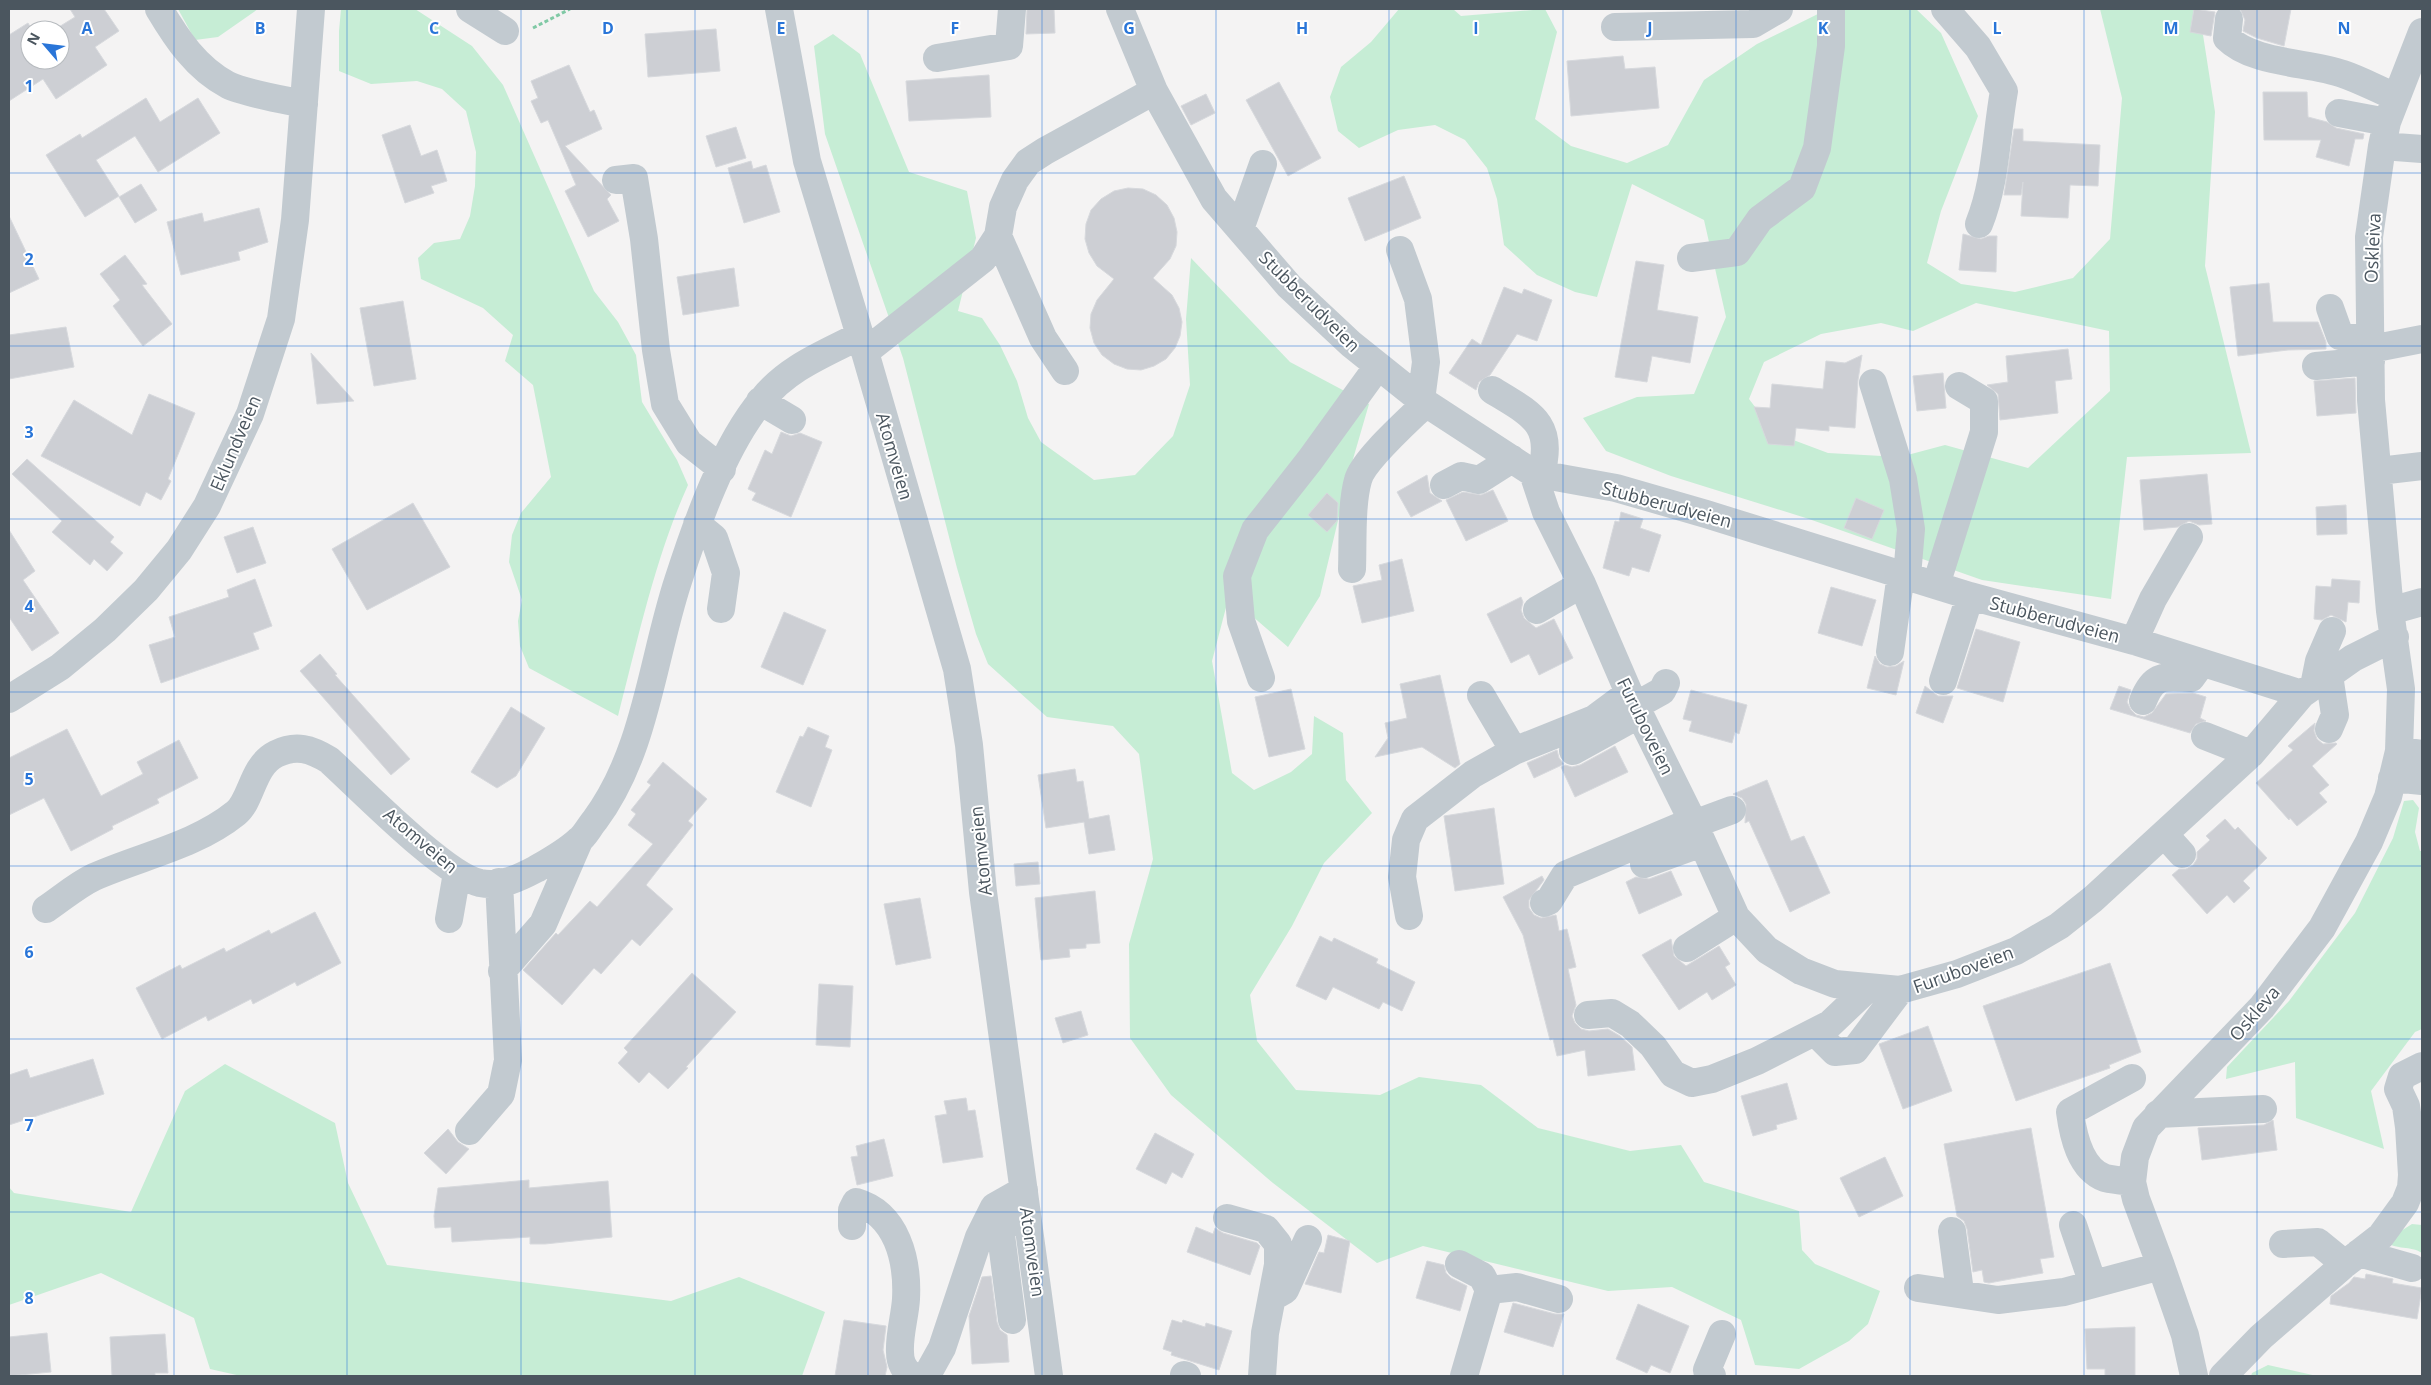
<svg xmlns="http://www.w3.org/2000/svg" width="2431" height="1385" viewBox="0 0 2431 1385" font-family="'Open Sans',sans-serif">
	<rect width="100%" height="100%" fill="#f4f3f3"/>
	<path fill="#c6edd5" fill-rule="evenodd" d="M178,9H258L218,37L195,40Z
		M341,9H415L472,46L503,85L594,291L618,322L636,355L642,402L677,460L688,485C655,558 638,639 618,716L529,668L520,646L518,621L522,600L509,562L512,535L521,513L551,477L533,385L505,361L513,335L483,308L421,279L418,258L434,243L460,239L470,216L475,186L476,152L466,111L442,89L417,81L371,84L339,71V31Z
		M1399,9H1453L1461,16L1545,9L1557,32L1535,119L1571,146L1627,163L1668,145L1704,80L1757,44L1828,9H1916L1941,33L1978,116L1941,211L1927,263L1961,284L2015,292L2073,278L2110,239L2122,98L2100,9H2199L2215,112L2205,266L2251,453L2127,457L2111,599L1982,580L1809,519L1671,476L1606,451L1583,418L1637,397L1694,394L1726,317L1704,220L1632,184L1597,297L1575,292L1537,275L1504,245L1497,199L1487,168L1465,140L1435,125L1398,130L1359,148L1338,131L1330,97L1341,67L1371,42ZM1976,303L2109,331L2110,391L2028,468L1945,445L1900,457L1828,453L1775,433L1749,399L1764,362L1821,334L1881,323L1913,331Z
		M833,34L860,54L909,172L967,191L976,238L958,311L982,318L1000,345L1017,381L1028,418L1041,442L1094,480L1135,475L1173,436L1190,385L1186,319L1191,258L1290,362L1369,404L1351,466L1320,596L1288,647L1229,596L1212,661L1232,773L1254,790L1291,772L1312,754L1314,716L1343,733L1346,780L1372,813L1324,863L1292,926L1250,995L1257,1041L1296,1090L1380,1095L1419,1077L1481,1085L1538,1128L1630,1151L1681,1145L1704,1182L1799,1211L1802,1250L1815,1264L1880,1291L1868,1324L1849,1341L1799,1369L1755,1365L1741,1320L1672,1287L1608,1291L1423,1246L1377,1263L1273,1183L1171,1095L1130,1038L1129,944L1153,859L1139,754L1113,726L1047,717L988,664L976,634L957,568L903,358L825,134L814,46Z
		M2413,800L2419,808L2415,832L2420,851H2422V1029L2415,1032L2371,1091L2384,1149L2296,1118L2295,1062L2226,1079L2227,1067L2289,1001L2355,913L2393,838L2404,801Z
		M225,1064L335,1123L348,1183L387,1265L671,1301L739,1277L825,1312L802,1376H241L210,1369L194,1318L101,1273L9,1305V1187L14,1193L131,1212L185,1091Z
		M2412,1224L2422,1225V1253C2410,1245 2397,1251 2385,1241Z
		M2268,1365L2317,1376H2251L2252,1373Z"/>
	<path fill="#cdcfd4" stroke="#d7d9dd" d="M70,9H104L119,31L95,47L107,65L56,99L43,79L9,101V35L28,23L32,30H30V60H60V30H54L75,17Z
		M1027,9H1054L1055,33L1026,34Z
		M2194,9L2215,12L2211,36L2190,32Z
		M2240,9H2291L2284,46L2257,38L2243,31L2245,20Z
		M716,29L720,71L648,77L645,34Z
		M1623,56L1625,69L1655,67L1659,108L1571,116L1567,61Z
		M569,65L590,112L594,110L602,129L565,146L611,195L607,199L619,221L588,237L565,191L576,185L548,120L541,123L531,101L538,98L531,81Z
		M989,75L991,117L909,121L906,81Z
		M1279,82L1321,158L1288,176L1246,100Z
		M2263,92H2307L2308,117L2327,122L2336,128L2364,134L2363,139H2355L2349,166L2316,157L2321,140H2264Z
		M1206,94L1215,113L1191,125L1181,106Z
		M146,98L160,122L198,98L220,133L158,172L135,136L96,160L119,196L85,217L46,155L80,134L82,138Z
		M410,125L421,156L437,150L447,181L431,186L434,193L405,203L382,135Z
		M736,127L746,158L716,167L706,136Z
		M2014,129H2023V141L2100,145L2098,186L2070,185L2068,218L2021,216L2023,182L2021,195H2004Z
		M751,161L753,169L766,165L780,212L744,223L728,168Z
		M1404,176L1421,218L1365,241L1348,198Z
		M141,184L157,210L135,223L119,197Z
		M1128,188L1143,189L1156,195L1167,205L1174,218L1177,232L1176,246L1170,259L1153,278L1172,295L1179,308L1182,322L1180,336L1175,348L1166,359L1154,366L1141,370L1127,369L1114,364L1102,355L1094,343L1090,328L1091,314L1097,300L1114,279L1097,266L1089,253L1085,239L1086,224L1091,210L1101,199L1114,191Z
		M259,208L268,242L238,252L240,260L181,275L167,222L202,213L204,222Z
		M9,216L39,279L9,293Z
		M1963,234L1981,239L1989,236H1997L1996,272L1959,270Z
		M125,255L147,284L142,285L172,324L143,346L113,306L120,300L100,274Z
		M1636,261L1664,265L1657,310L1698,317L1690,363L1652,356L1647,382L1615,377Z
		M734,268L739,306L683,315L677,277Z
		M2269,283L2273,322H2318L2326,342V349L2288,350L2238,356L2230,287Z
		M1504,287L1522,294L1524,289L1552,300L1537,341L1517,334L1490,375L1479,382L1476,390L1449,373L1472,339L1481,345Z
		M403,301L416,379L374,386L360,308Z
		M66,327L74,367L9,379V335Z
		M2068,349L2072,379L2055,381L2058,413L2000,420L1998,394L1987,385L2008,382L2006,356Z
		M311,353L354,401L317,404Z
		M1862,355L1858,380L1855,428L1829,426V431L1796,428L1794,446L1768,444L1754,407L1770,408L1772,384L1823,389L1826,361L1845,363Z
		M1943,373L1946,408L1917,411L1913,376Z
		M2355,378L2356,413L2317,416L2314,381Z
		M149,394L195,413L168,479L171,481L161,500L146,492L140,506L41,456L74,400L132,435Z
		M781,432L791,436L800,433L822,442L791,517L752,500L756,493L748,489L765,450L772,454Z
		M27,459L114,537L110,542L123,553L107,571L94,559L90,565L52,532L62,521L12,474Z
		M2207,474L2212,524L2199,525L2189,521L2178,527L2144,530L2140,480Z
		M1427,475L1430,493L1442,501L1411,517L1397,492Z
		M1493,490L1508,521L1466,541L1446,500L1463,492L1481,495Z
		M1327,493L1338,503L1337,521L1327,532L1308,515Z
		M1856,498L1884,510L1872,539L1844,528Z
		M413,503L450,567L367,610L332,549Z
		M2346,505L2347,534L2317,535L2316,507Z
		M1621,512L1643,519L1640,528L1661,535L1649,572L1632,567L1629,576L1603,568L1615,521L1619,522Z
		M253,527L266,563L237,573L224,537Z
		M9,530L35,571L23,580L59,633L32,651L9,617Z
		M1402,559L1414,611L1362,623L1353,586L1382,580L1379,565Z
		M255,579L272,626L253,633L259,649L161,683L149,645L175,637L169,617L229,597L227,590Z
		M2332,579L2360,581L2359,603L2348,602L2346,622L2331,615L2322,620L2314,619L2316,586L2331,587Z
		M1831,587L1876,600L1862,646L1818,633Z
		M1521,597L1523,602L1521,610L1524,618L1536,628L1554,619L1573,658L1539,675L1529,654L1511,663L1487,614Z
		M784,612L826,630L803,685L761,667Z
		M1976,629L2020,642L2003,702L1957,688Z
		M320,654L337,674L335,675L410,759L391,775L300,671Z
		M1875,656L1880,664L1887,667L1896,666L1904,661L1896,695L1867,688Z
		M1440,675L1460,764L1455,768L1422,747L1375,757L1388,738L1385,723L1407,718L1400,684Z
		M1925,686L1938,696H1953L1943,723L1916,713Z
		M2119,686L2131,690L2127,702L2131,710L2136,715L2144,717L2152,713L2166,694L2193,693L2206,697L2200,718L2206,721L2196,724L2190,733L2110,709Z
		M1291,689L1305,749L1269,757L1255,697Z
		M1691,690L1747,705L1739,734L1735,732L1732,743L1689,731L1692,721L1683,719Z
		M511,707L545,728L516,776L497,788L471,772Z
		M2315,723L2314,731L2317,739L2323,744L2336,743L2337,744L2312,766L2329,785L2319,793L2327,802L2297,826L2290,818L2289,820L2256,783L2293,750L2288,746Z
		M808,727L829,736L825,747L832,750L811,807L776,792L800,736L803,737Z
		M67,729L101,796L143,774L137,762L179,740L198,778L157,799L159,803L112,826L113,829L71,851L44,798L9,815V758Z
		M1615,746L1628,772L1575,797L1561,767L1565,765L1572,767L1580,765Z
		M1557,750L1559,758L1564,764L1534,778L1527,763Z
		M663,762L707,799L688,821L693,825L646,885L673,909L640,946L632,939L601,974L594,968L562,1005L523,970L556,933L558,935L590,901L597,907L653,844L628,825L636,814L631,810L651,785L647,782Z
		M1075,769L1077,782L1083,781L1089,819L1109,815L1115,850L1089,854L1084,822L1046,828L1038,775Z
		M1767,780L1791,841L1804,836L1830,893L1790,912L1749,821L1745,823L1746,804L1742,798L1733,794Z
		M1494,808L1504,884L1455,891L1444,816Z
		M2225,819L2235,830L2238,827L2267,858L2243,881L2250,888L2234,903L2227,895L2207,914L2172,875L2179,869H2186L2193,865L2197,859V852L2210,840L2206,836Z
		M1038,862L1040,884L1016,886L1014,864Z
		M1671,871L1682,895L1639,914L1626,882L1636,877L1649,879Z
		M1542,876L1544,880L1529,900V908L1534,915L1541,918L1556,915L1559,931L1567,929L1576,967L1568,969L1576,1005L1572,1016L1575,1023L1581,1029L1589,1031L1608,1029L1620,1036L1632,1047L1635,1070L1588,1076L1585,1050L1557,1056L1553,1039L1550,1040L1523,935L1503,897Z
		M1095,891L1100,943L1086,944V948L1069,949L1070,957L1041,960L1035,898Z
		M920,898L931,958L896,965L884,904Z
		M315,912L341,963L297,986L295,982L253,1004L251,999L208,1021L206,1016L162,1039L136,988L180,965L182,969L224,948L226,952L269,930L271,934Z
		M1320,936L1332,942L1334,938L1378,959L1376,963L1415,982L1402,1011L1383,1002L1379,1009L1333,987L1326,1000L1296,986Z
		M1671,939L1674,956L1686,966L1719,946L1730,964L1725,967L1736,985L1712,1000L1707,992L1679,1010L1642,955Z
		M2110,963L2141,1052L2109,1065L2110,1068L2016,1101L1983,1006Z
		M692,973L736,1012L686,1067L688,1068L668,1089L649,1072L639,1083L618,1063L628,1052L624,1048Z
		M819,984L853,986L850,1047L816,1045Z
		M1081,1011L1088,1035L1063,1043L1055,1018Z
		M1928,1026L1952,1091L1903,1109L1879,1044Z
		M93,1059L104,1094L9,1125V1075L27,1069L30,1078Z
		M1787,1083L1797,1119L1776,1125L1777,1129L1753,1136L1741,1096Z
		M966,1098L968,1111L975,1110L983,1157L943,1163L935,1116L947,1114L944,1101Z
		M2273,1120L2277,1150L2202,1160L2198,1128L2264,1125Z
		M2031,1128L2054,1257L2040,1259L2043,1273L1989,1283L1984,1282L1982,1270L1973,1272L1967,1229L1964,1221L1957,1216L1944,1144Z
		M448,1129L458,1142L469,1149L446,1174L424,1153Z
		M1155,1133L1194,1154L1182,1178L1172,1172L1166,1184L1136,1169Z
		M884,1139L893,1176L857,1185L851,1157L858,1156L856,1146Z
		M1885,1157L1903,1196L1859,1217L1840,1178Z
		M529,1180V1188L608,1181L612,1237L545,1244H530V1237L452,1242L451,1227L435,1228L434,1216L438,1188Z
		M1196,1227L1213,1234L1215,1228L1223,1233L1257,1243L1260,1246L1250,1275L1187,1252Z
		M1328,1235L1350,1241L1341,1293L1305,1284L1319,1252L1324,1253Z
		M1427,1261L1444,1265L1446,1273L1451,1278L1467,1286L1460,1311L1416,1298Z
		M2366,1274L2393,1279L2392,1283L2422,1288L2417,1319L2330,1304L2331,1296L2349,1283L2354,1277L2365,1279Z
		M991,1276L997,1322L1000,1330L1007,1335L1009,1362L972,1364L969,1316L982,1277Z
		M1513,1303L1555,1314H1564L1553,1347L1504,1332Z
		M1638,1304L1689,1326L1670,1373L1651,1365L1647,1373L1616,1359Z
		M844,1320L886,1326L883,1350L887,1367L885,1376H835Z
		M1172,1320L1182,1323L1183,1320L1205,1327L1206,1323L1232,1331L1219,1370L1171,1355L1172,1352L1163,1349Z
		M2135,1327V1376H2105V1369H2087L2085,1329Z
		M47,1333L51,1372L9,1376V1337Z
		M165,1334L168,1373H155V1376H112L110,1337Z"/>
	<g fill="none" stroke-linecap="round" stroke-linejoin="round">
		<path stroke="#80c9a5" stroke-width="3" stroke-dasharray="4 2.5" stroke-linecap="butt" d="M533,28L570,9"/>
		<path stroke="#c2cad0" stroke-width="28" d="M159,9C177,39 196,68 228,85C244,93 285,100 304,104
			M470,9L505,31
			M779,9L807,161L865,352L957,669L969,745L983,892L1049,1376
			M1120,9L1154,91L1214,199L1289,286L1351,344L1421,400L1533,473L1616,488L1706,514L1970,596L2134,641L2302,694L2353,658L2395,637
			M1945,9L1978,47L2004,91C1996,135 1996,182 1979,224
			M2229,19L2227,38C2253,64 2309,62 2343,74C2361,80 2379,90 2396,97
			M1615,27L1753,24L1779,9
			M937,58L1009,46L1012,9
			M2339,113L2387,122
			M2382,146L2422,149
			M616,180L634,178L644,239L656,350L665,404L689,443L722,469
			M1240,229L1263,164
			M998,236L1043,338L1065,371
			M1400,250L1418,299L1426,362L1421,400
			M1691,258L1737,252L1760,219L1802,188L1817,148L1831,46V9
			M2330,308L2340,336L2370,340
			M2371,349L2422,339
			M865,352L983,259L998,236L1003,207L1015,180L1028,162L1045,151L1154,91
			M2316,366L2371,361
			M1873,383L1903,479L1911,529L1907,576
			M1492,390C1531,414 1555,423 1541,474
			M760,401L792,420
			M2379,471L2422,466
			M1533,473L1546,512L1582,584L1629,693L1694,824L1736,917L1767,950L1801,971L1835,984L1900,990L1957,974L2016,951L2059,926L2093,899L2251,754L2302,694
			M1444,485L1461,476L1479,480L1512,459
			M697,524L714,538L726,573L721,609
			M1352,569C1353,543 1351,505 1358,480C1363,460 1410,419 1426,403
			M1936,585L1984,432V401L1959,386
			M1537,610L1582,584
			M2390,611L2422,602
			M2134,641L2153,599L2189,537
			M1890,652L1901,574
			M2329,675L2335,715L2329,729
			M1261,678L1241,621L1237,576L1255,530L1310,460L1378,366
			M1943,681L1970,596
			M2314,686L2319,661L2332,631
			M1481,695L1514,751
			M9,699L60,667L105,630L146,590L179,550L207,506L250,414L281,319L295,220L311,9
			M2143,701C2154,673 2164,677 2191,678L2202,663
			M1635,706L1662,691L1666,683
			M2205,736L2251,754
			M1573,751L1640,714
			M2399,751L2422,754
			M2392,778L2422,781
			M1694,824L1732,810
			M2164,834L2182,854
			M1644,864L1702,843
			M1544,903L1549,901L1565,875L1693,821
			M46,909C61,899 77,885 94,877C141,856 195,846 236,813C252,800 252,766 276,754C296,744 311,749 329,760C360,788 444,875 480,883C501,887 519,878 536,869C550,861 566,852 578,841C585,836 589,827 595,820C646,751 652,660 678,581C696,525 724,445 762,400C787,368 824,354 859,336
			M1409,916L1402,877L1406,840L1415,819L1473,774L1514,751L1594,719L1629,693
			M449,919L457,873
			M1687,948L1736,917
			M502,971L543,924L579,841
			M1588,1015L1612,1013L1630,1024L1653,1046L1673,1074L1692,1083L1712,1079L1757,1061L1830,1024L1868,988
			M1815,1032L1835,1052L1855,1050L1900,990
			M2158,1114L2263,1109
			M469,1131L501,1094L508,1060L499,882
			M2132,1182C2124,1181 2114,1180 2105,1178C2080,1169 2073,1135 2070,1112L2132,1078
			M1227,1218L1266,1229L1278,1244V1265L1265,1333L1262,1376
			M2073,1225L2093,1284
			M852,1226V1210L856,1202C897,1214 908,1260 906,1299C905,1316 899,1335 900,1352C900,1362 904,1372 914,1376
			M1952,1231L1960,1292
			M2283,1244L2318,1242L2345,1264
			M2359,1253L2412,1268
			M1459,1264L1482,1276L1489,1290L1464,1376
			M1918,1288L1998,1300L2064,1292L2161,1266
			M1489,1290L1517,1287L1559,1299
			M1278,1294L1285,1290L1308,1239
			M1012,1320L1001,1235L1012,1200
			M1184,1375L1187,1376
			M920,1376L927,1375L942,1348L979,1237L994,1207L1024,1190
			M1712,1376L1707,1370L1722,1334
			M2194,1376L2185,1335L2161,1266L2136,1199L2132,1182L2135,1157L2146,1128L2262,1007L2322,928L2369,842L2388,797L2399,751L2401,689L2390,611L2371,400L2369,237L2382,146L2387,122L2422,32
			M2223,1376L2261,1337L2345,1264L2381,1236L2405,1203L2411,1188L2412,1175L2409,1127L2406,1106L2398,1089L2402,1076L2422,1066"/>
	</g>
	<path fill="none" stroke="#2975d8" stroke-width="1" stroke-opacity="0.55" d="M174,9V1376M347,9V1376M521,9V1376M695,9V1376M868,9V1376M1042,9V1376M1216,9V1376M1389,9V1376M1563,9V1376M1736,9V1376M1910,9V1376M2084,9V1376M2257,9V1376M9,173H2422M9,346H2422M9,519H2422M9,692H2422M9,866H2422M9,1039H2422M9,1212H2422"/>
	<g text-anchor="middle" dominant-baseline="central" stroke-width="4" stroke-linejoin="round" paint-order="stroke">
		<g font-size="18" fill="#4b565f" stroke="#fff">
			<text transform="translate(2372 248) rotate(-87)">Oskleiva</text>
			<text transform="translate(1310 301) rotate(45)">Stubberudveien</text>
			<text transform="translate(235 443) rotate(-67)">Eklundveien</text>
			<text transform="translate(895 456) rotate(74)">Atomveien</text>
			<text transform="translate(1667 504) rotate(15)">Stubberudveien</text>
			<text transform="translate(2055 619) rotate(15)">Stubberudveien</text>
			<text transform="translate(1646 726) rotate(64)">Furuboveien</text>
			<text transform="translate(421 840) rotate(40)">Atomveien</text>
			<text transform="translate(980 851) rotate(-96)">Atomveien</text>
			<text transform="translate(1963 969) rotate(-20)">Furuboveien</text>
			<text transform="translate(2254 1013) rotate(-49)">Oskleva</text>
			<text transform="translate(1033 1252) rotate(82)">Atomveien</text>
		</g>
	</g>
	<g font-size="16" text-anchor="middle" font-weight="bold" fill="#2975d8" stroke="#fff" stroke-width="4" stroke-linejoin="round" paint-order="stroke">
		<text x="87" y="34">A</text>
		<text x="260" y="34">B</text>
		<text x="434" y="34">C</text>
		<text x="608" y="34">D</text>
		<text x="781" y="34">E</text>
		<text x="955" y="34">F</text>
		<text x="1129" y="34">G</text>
		<text x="1302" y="34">H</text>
		<text x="1476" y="34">I</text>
		<text x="1650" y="34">J</text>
		<text x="1823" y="34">K</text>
		<text x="1997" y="34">L</text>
		<text x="2171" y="34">M</text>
		<text x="2344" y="34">N</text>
		<text x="29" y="92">1</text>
		<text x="29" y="265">2</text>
		<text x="29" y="438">3</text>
		<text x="29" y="612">4</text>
		<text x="29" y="785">5</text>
		<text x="29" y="958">6</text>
		<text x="29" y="1131">7</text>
		<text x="29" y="1304">8</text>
	</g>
	<rect width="2431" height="1385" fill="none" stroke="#4b565f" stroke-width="20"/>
	<g transform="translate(45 45) rotate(298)"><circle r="24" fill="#ffffff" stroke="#b7bbbf"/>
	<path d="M0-4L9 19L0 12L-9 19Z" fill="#2975d8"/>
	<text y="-8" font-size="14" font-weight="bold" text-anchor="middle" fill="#4b565f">N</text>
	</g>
</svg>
